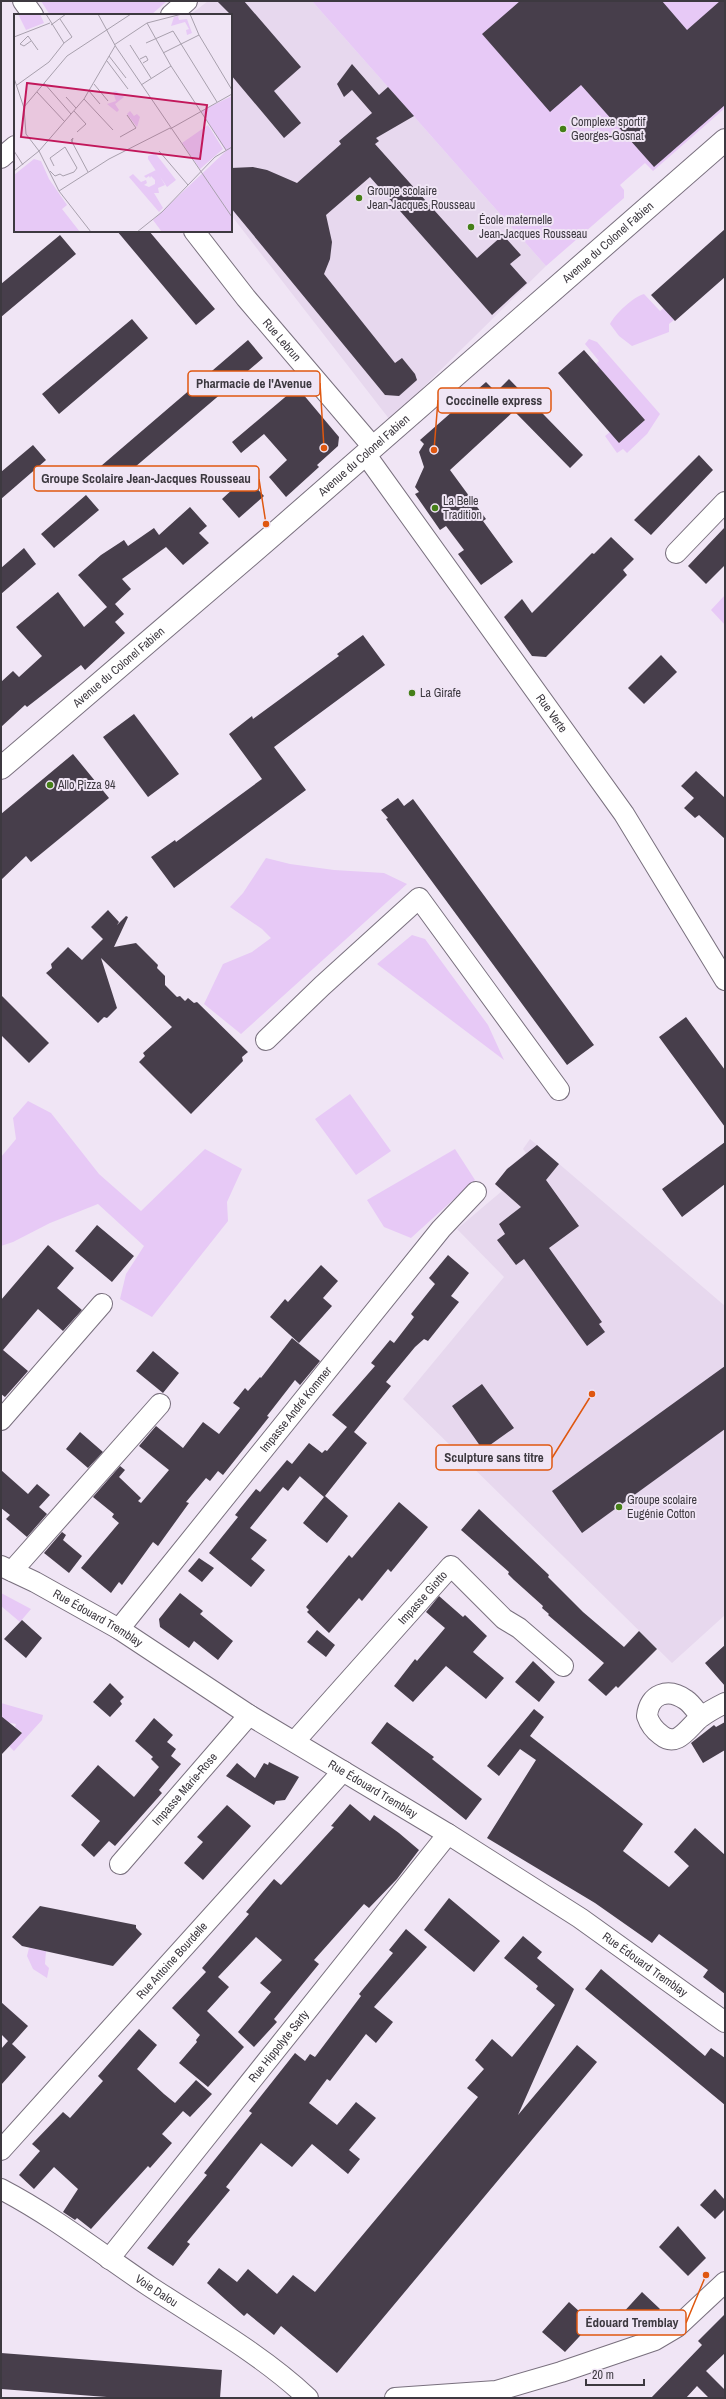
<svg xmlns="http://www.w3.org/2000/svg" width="726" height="2399" viewBox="0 0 726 2399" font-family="'Archivo Narrow',sans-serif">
	<rect width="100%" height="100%" fill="#f0e5f5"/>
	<path fill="#e7d8ee" d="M208,1H312L546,266L390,420L231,215V15H190Z
		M530,1139L725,1306V1615L672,1663L403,1399L504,1277L457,1229L502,1191L495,1184L507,1169L526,1153L523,1149Z"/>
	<path fill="#e7c9f6" d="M41,1H167L151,15H50Z
		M312,1H725V108L653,171L645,163L620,185L624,190V198L546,266Z
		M644,294L660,311L664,308L674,320L669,324V332L632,346L619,336L610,324C615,314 633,297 644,294Z
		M589,339L597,342L660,414L647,434L627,453L623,449L617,453L605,436L610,432L619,442L645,420L596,364L599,361L585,344Z
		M725,595V625L711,610Z
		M266,858L290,864L334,870L384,873L407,884L241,1034L204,1004L223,964L252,952L271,938L262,929L230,907L243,893Z
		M412,935L425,939L488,1025L504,1060L377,964Z
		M350,1094L391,1151L356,1175L315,1119Z
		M28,1101L51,1113L99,1174L141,1211L205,1149L242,1169L227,1202L228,1221L152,1317L120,1299L126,1274L144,1246L98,1204L50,1223L13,1242L1,1246V1157L16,1139L13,1118Z
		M455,1149L475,1180L411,1238L384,1227L367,1200Z
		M1,1593L31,1609L20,1622L1,1606Z
		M1,1703L43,1715L42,1720L14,1751L9,1746L22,1732L15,1727L16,1724L1,1721Z
		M29,1948L46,1951L45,1964L49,1968L47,1978L33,1969L27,1956Z"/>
	<path fill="#473e4b" d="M217,1H244L301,67L274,91L301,123L284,138L231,75V15Z
		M520,1H662L687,30L720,1H725V105L654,167L581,85L550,112L482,34Z
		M352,64L379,95L388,87L414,116L376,138L379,141L375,144L477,258L503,235L521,255L510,264L527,283L492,315L370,177L326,215L332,242L330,259L324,274L395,363L402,358L415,374L417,380L399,396L385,395L231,208V168L253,167L267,170L297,183L341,144L339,141L372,113L352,90L344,97L337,84Z
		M725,229V277L675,321L651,295Z
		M117,231H149L215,309L196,325Z
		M60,235L76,254L1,317V284Z
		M132,319L148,338L59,414L42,394Z
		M248,340L263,358L108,490L94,472Z
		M584,350L645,420L619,443L558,373Z
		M509,379L583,455L570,468L514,411L450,470L486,519L483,521L513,562L481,585L458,554L464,550L446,526L440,530L415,494L419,492L415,487L424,467L419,452L424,444L420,440L486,382L496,392Z
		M297,387L339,437L338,446L317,465L319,467L286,497L269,477L287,460L264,434L241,453L232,442Z
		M33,445L46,460L1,499V472Z
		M699,455L713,470L651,535L634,520Z
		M246,477L264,496L239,518L222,499Z
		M86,495L99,510L54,548L41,534Z
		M190,507L207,526L199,533L209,543L183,565L166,547L122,579L131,589L115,604L124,614L115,622L125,633L85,670L81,665L27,707L25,705L1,727V682L13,671L19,677L42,656L16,627L58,592L84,627L107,607L78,575L101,555L124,540L128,546L154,528L159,535Z
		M725,527V565L706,584L688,566Z
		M611,537L634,559L623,570L627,575L546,657L532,656L504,617L522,599L532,613L592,553L594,554Z
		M24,548L36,564L1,594V568Z
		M363,635L385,665L274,747L306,790L174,888L151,857L175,840L176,842L262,779L229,734L252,716L253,719L339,656L337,654Z
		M661,655L677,672L644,704L628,688Z
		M134,714L179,774L148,797L103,737Z
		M73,754L109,798L31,862L26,856L1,880V814Z
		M696,771L725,798V839L699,815L695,818L684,808L694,798L681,786Z
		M398,798L404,806L413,799L594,1045L567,1065L386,819L388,818L381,810Z
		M108,910L119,922L117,925L126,916L128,917L114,947L136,943L158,965L157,968L165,976V985L177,997L180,996L185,1001L188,998L194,1003L197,1002L248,1052L242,1057L243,1061L191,1114L139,1062L145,1056L143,1053L172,1027L101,958L117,1008L107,1018L104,1017L98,1023L46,973L52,968L51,964L68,947L82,960L103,939L91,927Z
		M1,995L49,1043L29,1063L1,1035Z
		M686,1017L725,1070V1127L659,1037Z
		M725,1142V1184L682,1217L662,1189Z
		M537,1145L559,1164L546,1180L579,1226L549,1248L602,1322L599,1324L605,1332L587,1346L524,1259L516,1265L497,1240L505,1234L499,1224L521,1207L495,1184L507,1169Z
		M97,1225L134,1256L112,1282L75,1251Z
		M48,1245L74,1268L57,1288L82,1310L63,1331L38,1309L3,1350L28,1371L5,1397L1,1394V1300Z
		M448,1255L469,1273L451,1296L459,1302L428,1341L424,1339L415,1347L386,1382L391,1386L354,1432L367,1443L325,1496L348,1516L327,1543L318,1536L303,1523L324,1497L295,1472L300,1476L288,1491L283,1487L250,1528L267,1540L251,1559L265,1570L251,1587L209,1553L238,1517L235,1515L256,1489L260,1492L287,1460L292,1464L309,1443L322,1453L325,1450L327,1451L347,1427L332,1415L375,1366L371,1363L390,1340L394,1343L414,1317L411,1314L435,1284L429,1278Z
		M321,1265L338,1281L323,1298L332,1306L299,1343L270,1317L285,1299L288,1302Z
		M292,1338L320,1361L300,1385L295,1380L267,1416L269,1417L223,1475L218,1471L210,1481L206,1478L186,1502L189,1503L158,1546L153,1542L122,1585L119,1582L111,1593L81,1568L119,1523L112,1517L114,1514L93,1497L120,1466L125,1470L119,1477L141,1498L138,1501L141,1503L169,1470L139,1446L156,1426L183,1448L203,1422L219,1434L240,1408L233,1403L245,1388L248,1391L260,1377L261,1378Z
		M153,1351L179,1373L163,1393L136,1371Z
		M725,1366V1429L582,1533L552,1491Z
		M482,1384L514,1428L483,1450L452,1406Z
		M80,1432L103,1452L88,1468L66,1449Z
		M1,1470L28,1494L37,1484L50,1495L39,1507L47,1514L27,1537L6,1519L10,1515L1,1508Z
		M399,1502L428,1527L391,1572L388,1569L362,1601L359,1598L329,1633L307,1612L309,1610L306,1607L349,1555L352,1558Z
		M479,1509L549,1575L548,1577L583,1612L624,1647L639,1631L657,1649L618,1688L616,1686L606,1696L588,1680L604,1663L548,1615L549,1614L542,1608L543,1606L514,1580L508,1574L509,1572L461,1530Z
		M62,1532L66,1535L63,1540L82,1556L69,1573L44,1553Z
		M199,1558L214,1568L202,1582L188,1571Z
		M180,1593L203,1611L200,1614L233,1641L218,1660L194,1641L189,1648L160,1627L159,1619Z
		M439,1596L463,1617L465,1615L487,1636L473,1652L504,1678L486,1699L446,1666L413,1702L394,1686L415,1659L417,1661L445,1628L426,1612Z
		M22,1620L42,1638L26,1658L4,1639Z
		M317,1630L335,1645L326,1657L307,1642Z
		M725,1645V1686L705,1663Z
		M533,1661L555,1682L539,1702L515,1682Z
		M110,1683L124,1697L120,1701L122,1704L110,1717L93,1702Z
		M534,1709L544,1717L530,1736L643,1824L623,1851L669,1887L689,1866L674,1852L695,1828L725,1855V1994L703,1977L708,1970L659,1934L652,1943L595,1903L487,1838L536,1760L520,1749L499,1776L487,1766Z
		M1,1716L22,1733L1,1755Z
		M154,1718L173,1735L167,1742L176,1749L171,1756L181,1764L159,1790L162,1793L115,1846L109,1841L94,1857L81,1845L100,1821L71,1796L98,1765L134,1797L159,1767L151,1759L153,1757L135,1741Z
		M387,1722L434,1757L432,1759L482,1799L466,1820L371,1743Z
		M725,1722V1750L703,1763L691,1743L714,1725L716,1727Z
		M269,1762L299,1777L285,1800L276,1801L274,1805L226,1776L237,1763L255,1778L264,1763L268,1765Z
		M350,1804L370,1821L374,1815L399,1833L419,1850L397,1879L369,1908L364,1904L314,1960L319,1964L274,2019L277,2022L254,2047L238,2032L271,1992L260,1983L282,1960L256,1937L218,1977L229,1987L207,2011L244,2047L208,2087L179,2063L197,2042L196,2040L200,2035L172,2008L206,1972L202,1968L249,1914L246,1912L262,1893L274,1879L281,1885L334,1827L331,1826Z
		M227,1805L251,1826L203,1880L184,1863L203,1842L197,1837Z
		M449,1898L500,1941L474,1972L424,1930Z
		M40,1906L136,1925V1928L142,1934L113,1966L22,1946L12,1937Z
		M406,1929L427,1947L374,2007L393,2022L376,2043L366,2034L330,2081L327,2079L309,2103L337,2125L356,2102L376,2118L349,2150L360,2159L348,2174L312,2144L292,2167L261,2143L226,2187L230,2190L187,2242L190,2244L173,2266L147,2248L207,2175L204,2173L252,2113L249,2111L295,2053L305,2061L310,2054L315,2057L361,1996L359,1994L393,1953L389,1950Z
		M523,1936L542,1952L537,1958L574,1989L518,2115L577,2045L597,2062L337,2373L281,2326L274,2335L247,2313L244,2316L207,2283L219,2268L237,2282L248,2269L277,2294L293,2275L315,2292L478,2097L467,2088L484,2069L475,2060L492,2039L512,2057L555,2005L536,1989L538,1986L504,1958Z
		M601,1969L705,2056L711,2048L725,2058V2105L585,1989Z
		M1,2002L28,2026L12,2044L26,2057L1,2085V2049L8,2041L11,2044L1,2034Z
		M139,2029L157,2045L137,2069L164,2094L175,2103L196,2080L212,2094L190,2117L183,2111L162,2134L172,2143L150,2168L148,2166L91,2229L77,2218L75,2220L63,2212L78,2189L54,2167L34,2189L19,2175L40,2151L32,2144L63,2112L70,2118L103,2081L98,2076Z
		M715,2189L725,2200V2209L715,2219L700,2205Z
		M678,2226L706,2258L688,2276L659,2247Z
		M642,2292L660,2309L657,2312L661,2315L653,2323L609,2328Z
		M569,2302L592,2323L565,2352L542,2332Z
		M725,2314V2353L706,2371L725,2390V2398H709L697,2386L686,2398H651L702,2345L698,2341Z
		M1,2353L222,2370L220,2398H120L1,2389Z"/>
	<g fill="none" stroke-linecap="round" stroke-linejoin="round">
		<g stroke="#79707e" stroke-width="22">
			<g id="street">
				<path d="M23,1L33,15"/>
				<path d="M171,15L187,1"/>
				<path d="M1,158L15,146"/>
				<path id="s1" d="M194,231L246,298L373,447"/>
				<path id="s2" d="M366,455L624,814L725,980"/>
				<path d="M676,553L725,502"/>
				<path d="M266,1040L322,986L419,898L559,1090"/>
				<path d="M1,1420L102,1304"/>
				<path id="s3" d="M1,1566L35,1582L119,1629L249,1715L448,1834L580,1918L725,2022"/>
				<path d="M12,1571L160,1404"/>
				<path id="s4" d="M119,1629L441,1229L476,1192"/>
				<path d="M701,1717C696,1711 692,1704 686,1700C668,1687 649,1694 647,1716C650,1725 654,1730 661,1735C678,1749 689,1726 701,1717C708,1712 717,1707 725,1703"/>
				<path id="s5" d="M295,1741L451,1566L504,1619L519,1628L563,1666"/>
				<path id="s6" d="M120,1864L249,1715"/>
				<path id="s7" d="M1,2150L343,1771"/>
				<path id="s8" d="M1,2189C53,2216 100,2253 149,2286C202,2321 261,2354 308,2398"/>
				<path id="s9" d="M109,2259L448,1834"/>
				<path d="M395,2398L496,2391L561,2372L655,2340L677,2327L725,2282"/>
			</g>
		</g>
		<g stroke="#79707e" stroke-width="24">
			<g id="secondary">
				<path id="s10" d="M1,768L274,534L725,140"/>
			</g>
		</g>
		<use href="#street" stroke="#fff" stroke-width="20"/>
		<use href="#secondary" stroke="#fff" stroke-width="22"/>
	</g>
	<g fill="#457f18" stroke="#f0e5f5" stroke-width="1.5">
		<circle cx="563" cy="129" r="4"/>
		<circle cx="359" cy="198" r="4"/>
		<circle cx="471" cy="227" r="4"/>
		<circle cx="435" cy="508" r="4"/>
		<circle cx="412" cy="693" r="4"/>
		<circle cx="50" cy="785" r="4"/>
		<circle cx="619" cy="1507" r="4"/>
	</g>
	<g text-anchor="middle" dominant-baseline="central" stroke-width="4" stroke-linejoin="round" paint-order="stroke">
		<g font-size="12" fill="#3d3940" stroke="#f0e5f5" text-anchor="start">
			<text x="571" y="122">Complexe sportif<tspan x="571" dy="14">Georges-Gosnat</tspan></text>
			<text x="367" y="191">Groupe scolaire<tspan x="367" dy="14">Jean-Jacques Rousseau</tspan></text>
			<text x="479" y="220">École maternelle<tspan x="479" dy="14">Jean-Jacques Rousseau</tspan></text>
			<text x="443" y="501">La Belle<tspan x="443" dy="14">Tradition</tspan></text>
			<text x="420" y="693">La Girafe</text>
			<text x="58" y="785">Allo Pizza 94</text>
			<text x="627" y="1500">Groupe scolaire<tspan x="627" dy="14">Eugénie Cotton</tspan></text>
		</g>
		<g font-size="12" fill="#3d3940" stroke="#f0e5f5">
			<text stroke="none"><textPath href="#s10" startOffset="803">Avenue du Colonel Fabien</textPath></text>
			<text stroke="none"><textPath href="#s1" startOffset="140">Rue Lebrun</textPath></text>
			<text stroke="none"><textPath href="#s10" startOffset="479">Avenue du Colonel Fabien</textPath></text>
			<text stroke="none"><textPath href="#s10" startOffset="155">Avenue du Colonel Fabien</textPath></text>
			<text stroke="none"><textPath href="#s2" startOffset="318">Rue Verte</textPath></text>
			<text stroke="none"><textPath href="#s4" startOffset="282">Impasse André Kommer</textPath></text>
			<text stroke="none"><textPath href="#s5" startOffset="192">Impasse Giotto</textPath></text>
			<text stroke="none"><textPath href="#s3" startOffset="110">Rue Édouard Tremblay</textPath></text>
			<text stroke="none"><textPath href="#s3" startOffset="434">Rue Édouard Tremblay</textPath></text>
			<text stroke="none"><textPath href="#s6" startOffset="99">Impasse Marie-Rose</textPath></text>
			<text stroke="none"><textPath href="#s7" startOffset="255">Rue Antoine Bourdelle</textPath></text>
			<text stroke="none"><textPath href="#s3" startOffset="758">Rue Édouard Tremblay</textPath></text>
			<text stroke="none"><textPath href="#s9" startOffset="272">Rue Hippolyte Sarty</textPath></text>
			<text stroke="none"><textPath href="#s8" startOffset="186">Voie Dalou</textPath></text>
		</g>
	</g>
	<g transform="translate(14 14)">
		<rect width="218" height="218" fill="#f0e5f5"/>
		<path d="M4,0H26L30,9L12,16ZM164,2L165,6L173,5L178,19L173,21L172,16L175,15L171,8L157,12L160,3ZM102,77L110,83L101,90L105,96L103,98L93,90L102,87L99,78ZM218,82V218H148L139,206L212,137L187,97ZM116,97L120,102L123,100L126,103L123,113L113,100ZM194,111L209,135L186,155L168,129ZM141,139L162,166L153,173L134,145V142ZM20,145L27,147L35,165L53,191L48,195L66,218H0V161ZM142,156L151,171L144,174L145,179H140L149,194L145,198L115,163L119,160L127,168L132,166L133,169L130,171L135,173L141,170V166L137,162L136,164L135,162L132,164L130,162Z" fill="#e7c9f6"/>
		<path fill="none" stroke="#a8a0ad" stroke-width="1" d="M32,0L50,29M84,0L102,33L218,203M176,0L185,21L218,76M133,9L157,52L212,136M37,11L52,0M14,22L6,30L10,32L17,27M14,22L24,36M0,23L36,9M132,29L159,17L203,88M100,31L133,9L168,0M116,31L137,64M149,39L185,21M95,42L112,64M126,45L132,42L134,46L129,49M93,47L114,75M0,64L10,94L12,120L25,137L45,177L77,218M30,69L57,100M80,70L94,87M3,71L35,48L50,29L58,23L46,5M127,71L157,52M75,77L86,90M23,78L51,108M52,83L62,94M70,85L99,116M10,93L53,42L117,0M60,97L72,110L63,118M156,115L218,80M106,123L122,114L113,101M58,128L59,124L57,126L74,158M0,137L9,151M145,137L174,171M0,157L25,137L70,85L101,32M36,157L41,162L46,160L49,162L60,158L63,154L51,133L36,144L40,152M45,177L95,145L156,114M123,218L148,198L201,143L218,133"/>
		<path fill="#c2185b" fill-opacity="0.15" stroke="#c2185b" stroke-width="2" d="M13,69L193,91L186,145L7,123Z"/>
		<rect width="218" height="218" fill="none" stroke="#3d3940" stroke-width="2"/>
	</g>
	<path fill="none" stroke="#df570f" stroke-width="1.5" d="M324 448L320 383M434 450L438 400M266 524L259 479M592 1394L552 1458M706 2275L686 2323"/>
	<g fill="#df570f" stroke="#f0e5f5" stroke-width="1.5">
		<circle cx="324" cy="448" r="4"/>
		<circle cx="434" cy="450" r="4"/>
		<circle cx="266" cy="524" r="4"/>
		<circle cx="592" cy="1394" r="4"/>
		<circle cx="706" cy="2275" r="4"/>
	</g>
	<g fill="#f0e5f5" stroke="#df570f" stroke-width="1.5">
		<rect x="188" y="371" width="132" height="25" rx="4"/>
		<rect x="438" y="388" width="113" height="25" rx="4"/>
		<rect x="34" y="466" width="225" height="25" rx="4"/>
		<rect x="436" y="1445" width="116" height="25" rx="4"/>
		<rect x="577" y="2310" width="109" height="25" rx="4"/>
	</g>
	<g font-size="13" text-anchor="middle" font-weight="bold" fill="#3d3940">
		<text x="254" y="388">Pharmacie de l'Avenue</text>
		<text x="494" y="405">Coccinelle express</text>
		<text x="146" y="483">Groupe Scolaire Jean-Jacques Rousseau</text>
		<text x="494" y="1462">Sculpture sans titre</text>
		<text x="632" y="2327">Édouard Tremblay</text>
	</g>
	<rect width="726" height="2399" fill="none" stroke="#3d3940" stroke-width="4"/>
	<path d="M586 2379v6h58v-6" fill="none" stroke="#3d3940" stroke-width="2"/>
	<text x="592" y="2379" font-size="12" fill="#3d3940" stroke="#f0e5f5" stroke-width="3" paint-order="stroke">20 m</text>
</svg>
